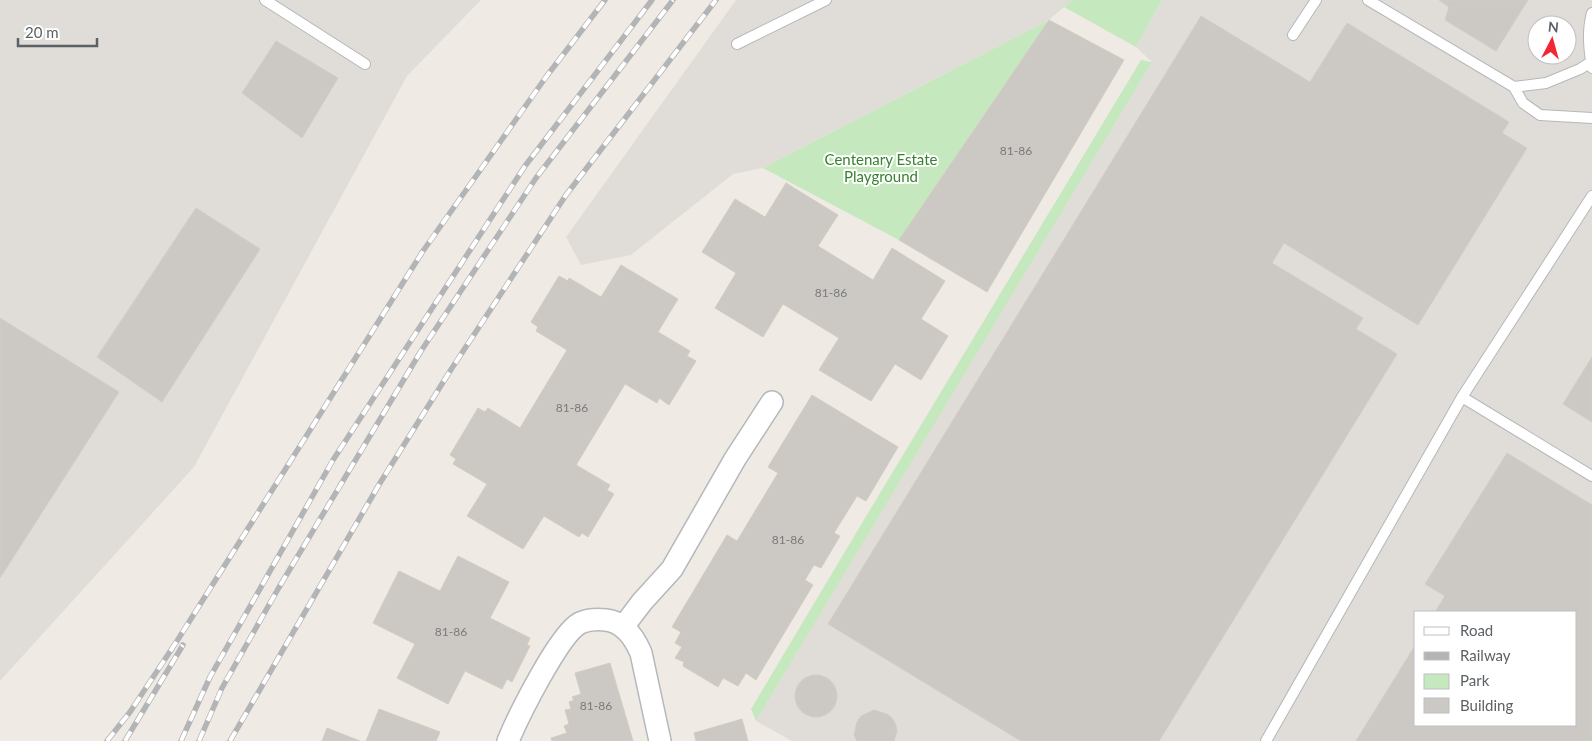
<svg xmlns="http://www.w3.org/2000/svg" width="1592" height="741" viewBox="0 0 1592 741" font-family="Lato,sans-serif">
	<rect width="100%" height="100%" fill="#efebe4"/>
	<path fill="#e0ddd8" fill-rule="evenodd" d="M0,0H481L407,76L194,467L0,681Z
		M736,0H1072L1049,20L788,155L763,168L733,174L631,255L581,265L566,237Z
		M1162,0H1592V741H792L756,721L1152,62L1136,47ZM1537,25H1567V55H1537ZM1416,612H1576V725H1416Z"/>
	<path fill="#c5e8bf" d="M1072,0H1162L1136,47L1064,7Z
		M1049,20L899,240L763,168L788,155Z
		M1141,60L1152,62L756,721L751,709L865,518Z"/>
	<path fill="#ccc8c3" stroke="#d4ccc1" d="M1439,0H1528L1496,51L1445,20L1449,7Z
		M1201,16L1310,82L1347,23L1509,122L1502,133L1527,148L1418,325L1284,243L1272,263L1363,318L1356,329L1397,354L1159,741H1021L828,624Z
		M1049,20L1124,60L987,292L899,240Z
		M276,41L338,78L302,138L242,93Z
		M786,183L838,215L818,246L873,280L892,248L945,281L921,319L948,336L921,380L895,364L871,401L819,370L839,338L783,304L763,337L715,308L736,273L702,252L735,199L765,217Z
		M196,208L260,249L162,402L97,357Z
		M621,265L678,299L658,332L690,351L687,356L696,361L669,405L659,398L657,403L625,384L576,465L610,485L607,490L614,494L588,537L582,533L579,537L544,516L523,549L467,516L487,484L453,464L456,459L450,455L478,408L485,412L488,408L520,428L567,350L536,331L538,327L531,322L559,276L568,281L569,278L601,297Z
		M0,318L119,392L0,578Z
		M1592,357V422L1563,404Z
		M812,395L898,447L866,501L857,496L834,533L840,536L821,568L814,565L805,580L813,585L756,680L746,673L738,686L723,678L718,687L683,666L684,662L675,658L682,647L675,643L681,632L672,627L727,535L737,541L778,473L768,467Z
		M1507,453L1592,505V741H1356L1416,644V725H1576V612H1435L1445,596L1425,584Z
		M458,556L509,582L490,618L530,638L527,645L530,646L512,682L507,679L502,689L465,671L448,704L397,678L415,644L373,623L399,571L440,591Z
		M610,663L633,741H552L551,738L567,733L564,726L569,724L565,710L571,709L569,702L574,700L572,697L581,694L575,673Z
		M795 696a21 21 0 1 1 42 0a21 21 0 1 1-42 0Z
		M379,709L440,732L436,741H366Z
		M874,710L887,714L892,718L896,725L897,731L894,741H857L854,735L857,722L861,716Z
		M742,719L748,741H696L694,733Z
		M327,728L360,741H322Z"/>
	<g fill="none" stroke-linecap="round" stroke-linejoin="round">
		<g stroke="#b4b8bb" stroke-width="12">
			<path id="lane" d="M265,0L365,64
				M1368,0L1514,87L1523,103L1540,115L1592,118
				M1293,35L1316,0
				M737,44L826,0
				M1592,68C1589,49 1587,31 1592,13
				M1514,87L1546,83L1580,69L1591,62
				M1462,397L1592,476
				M1266,741L1462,397L1592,196"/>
		</g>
		<g stroke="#b4b8bb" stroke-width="24">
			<path id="street" d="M623,627L642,602L672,569L735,459L772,402
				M508,741C518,717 559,634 580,623C589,619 597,619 606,620C624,622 635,639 641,653L660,741"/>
		</g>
		<use href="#lane" stroke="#fff" stroke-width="10"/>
		<use href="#street" stroke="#fff" stroke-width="21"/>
		<g stroke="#b3b4b5" stroke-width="5.5">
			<path id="rail" d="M107,741L130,712L177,641L423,251L546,77L605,0
				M125,741L183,645
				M181,741L210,677L333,460L525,166L652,0
				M199,741L222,688L278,589L421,351L536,178L673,0
				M230,741L380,483L452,368L566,195L716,0"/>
		</g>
		<use href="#rail" stroke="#fff" stroke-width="4" stroke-dasharray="11" stroke-linecap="butt"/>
	</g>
	<g text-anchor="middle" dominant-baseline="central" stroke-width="4" stroke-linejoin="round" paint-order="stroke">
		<g font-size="12" fill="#787b7c">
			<text x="1016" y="150">81-86</text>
			<text x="831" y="292">81-86</text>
			<text x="572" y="407">81-86</text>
			<text x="788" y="539">81-86</text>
			<text x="451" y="631">81-86</text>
			<text x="596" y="705">81-86</text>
		</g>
		<g font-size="15" fill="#37812f" stroke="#fff">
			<text x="881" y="159">Centenary Estate<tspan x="881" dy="17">Playground</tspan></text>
		</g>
	</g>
	<rect x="1414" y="611" width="162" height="115" fill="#ffffff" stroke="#bec0c1"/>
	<rect x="1424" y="627" width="25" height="8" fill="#ffffff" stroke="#bec0c1"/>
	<text x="1460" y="636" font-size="15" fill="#5c6165">Road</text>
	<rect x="1424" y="652" width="25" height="8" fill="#b3b4b5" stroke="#bec0c1"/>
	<text x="1460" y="661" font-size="15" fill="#5c6165">Railway</text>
	<rect x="1424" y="674" width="25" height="15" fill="#c5e8bf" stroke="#bec0c1"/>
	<text x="1460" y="686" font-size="15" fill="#5c6165">Park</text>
	<rect x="1424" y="698" width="25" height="15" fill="#ccc8c3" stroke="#bec0c1"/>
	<text x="1460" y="711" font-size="15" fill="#5c6165">Building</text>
	<g transform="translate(1552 40) rotate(6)"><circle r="24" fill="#ffffff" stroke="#bec0c1"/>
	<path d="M0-4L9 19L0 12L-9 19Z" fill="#f22734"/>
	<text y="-8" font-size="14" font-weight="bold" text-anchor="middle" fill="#5c6165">N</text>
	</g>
	<path d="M18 38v8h79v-8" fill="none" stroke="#5c6165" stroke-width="2.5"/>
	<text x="25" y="38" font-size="15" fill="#5c6165" stroke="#ffffff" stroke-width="4" paint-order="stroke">20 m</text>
</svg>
